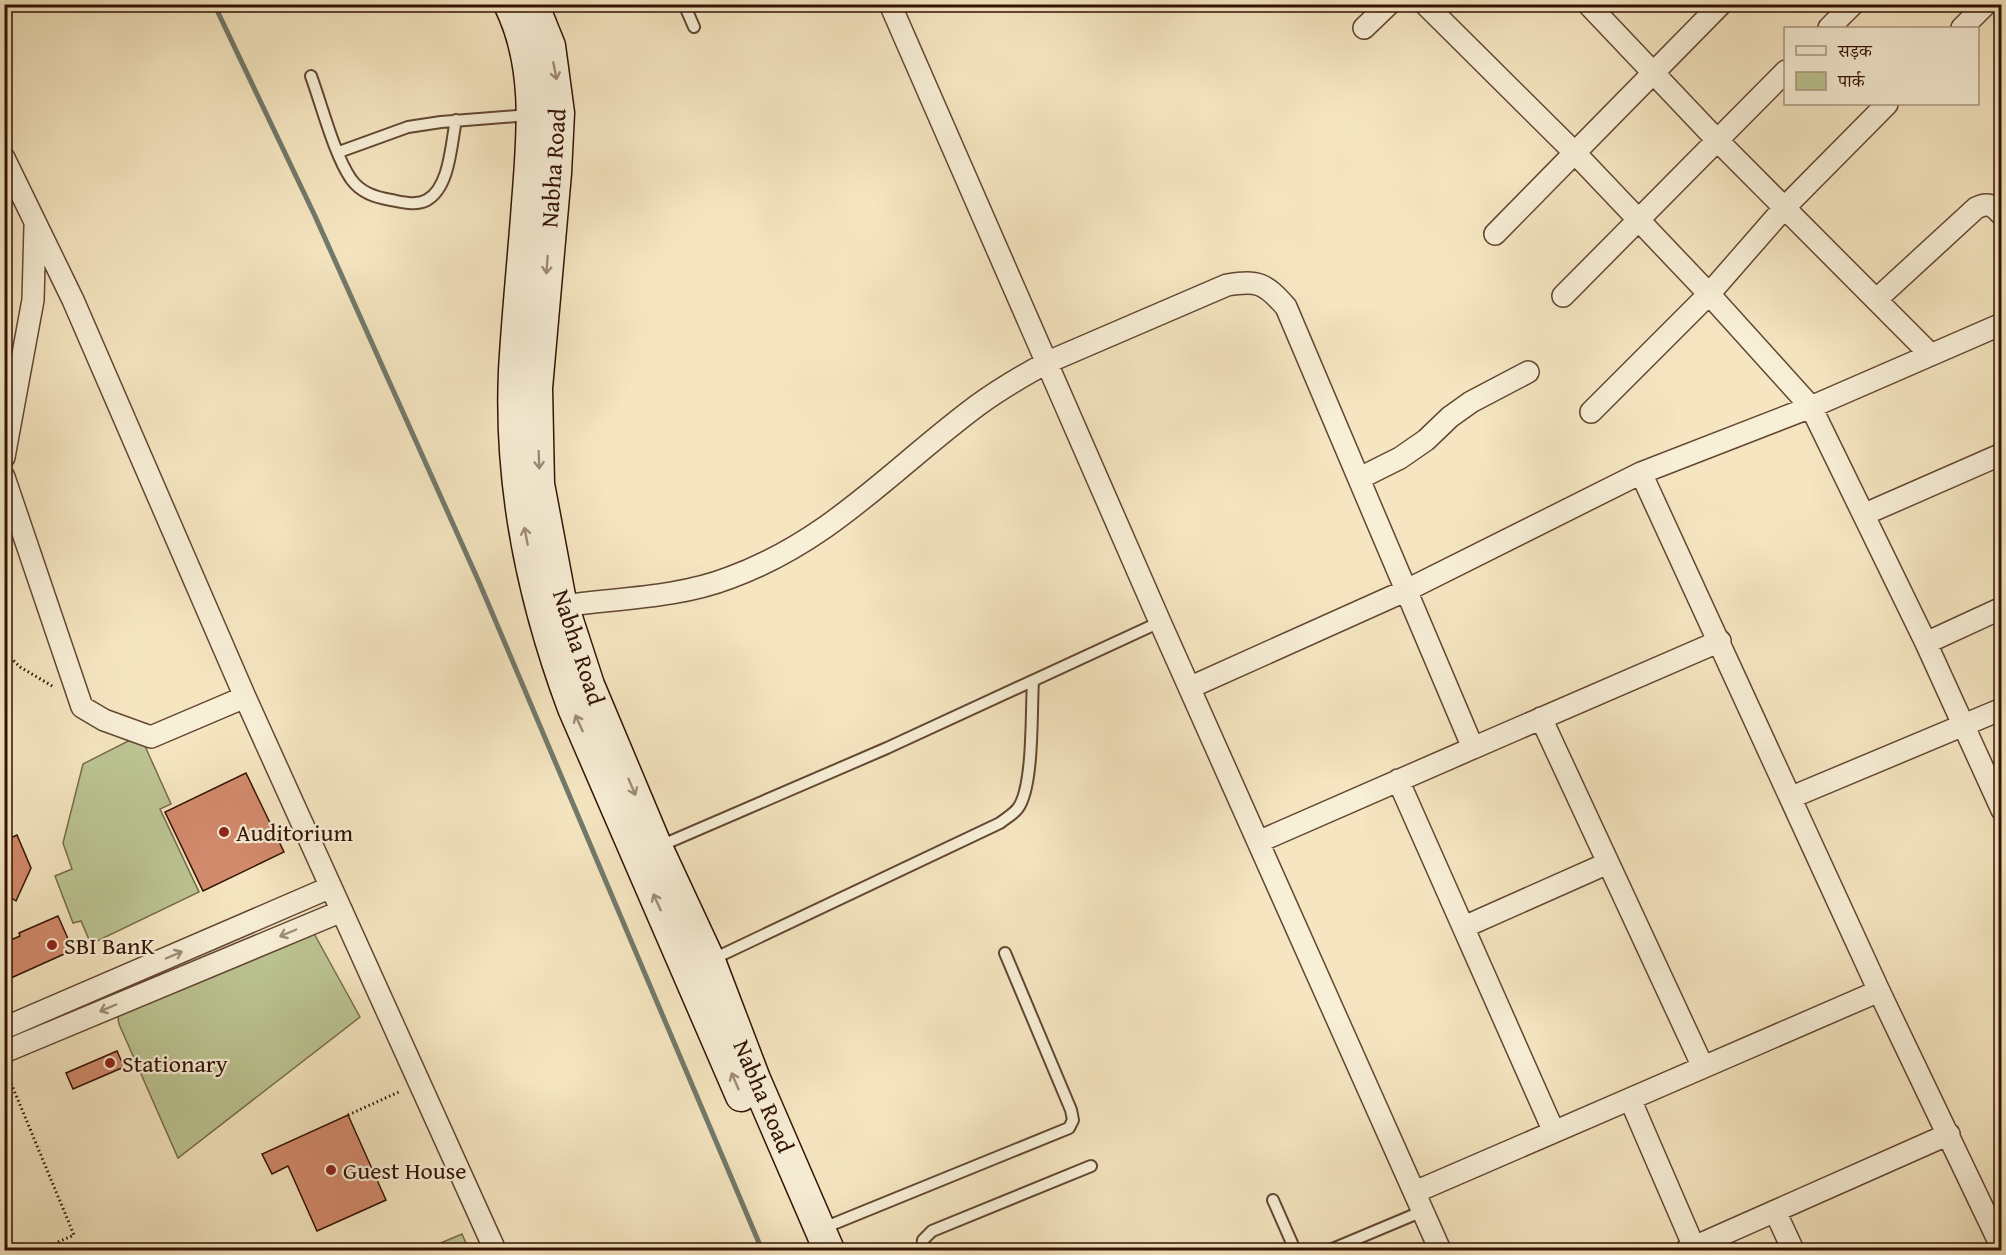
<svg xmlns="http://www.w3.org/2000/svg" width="2006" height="1255" viewBox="0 0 2006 1255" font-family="'Gentium Book Plus','Noto Serif Devanagari',serif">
	<rect width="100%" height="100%" fill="#f5e6c1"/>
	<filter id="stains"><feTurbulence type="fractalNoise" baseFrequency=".00333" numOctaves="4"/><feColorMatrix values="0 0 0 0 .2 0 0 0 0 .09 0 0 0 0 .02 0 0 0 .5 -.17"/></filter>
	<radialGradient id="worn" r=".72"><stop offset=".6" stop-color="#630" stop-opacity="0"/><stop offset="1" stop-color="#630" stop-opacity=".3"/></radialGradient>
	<path fill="#bcc593" stroke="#776c4b" stroke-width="1.5" d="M10,671L6,777L5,778V672Z
		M140,735L171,804L160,809L199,892L91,944L81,921L73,923L55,876L72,869L63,843L83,764Z
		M311,928L360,1017L178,1158L119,1024L117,1011Z
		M462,1234L469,1250H424Z"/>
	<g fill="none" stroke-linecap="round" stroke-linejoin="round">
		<path stroke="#727a6c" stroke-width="5" d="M214,4L315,216L479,582L762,1250"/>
	</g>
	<path fill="#d38b6d" stroke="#321203" stroke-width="1.5" d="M246,773L284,852L203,891L165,812Z
		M17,835L31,868L16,901L4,893V841Z
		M58,916L73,950L11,978L4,964V943L20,936L19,933Z
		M117,1051L124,1067L73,1089L66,1073Z
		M348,1115L386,1200L317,1231L288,1166L272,1174L262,1154Z"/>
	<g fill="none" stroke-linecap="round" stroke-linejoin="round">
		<g stroke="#634732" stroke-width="14">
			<path id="lane" d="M684,4L694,27
				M311,76C322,106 334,154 351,179C361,193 375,197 391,200C402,202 416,206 427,200C450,187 451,144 456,120
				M339,152L408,127L441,122L529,115
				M660,846L887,748L1160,622
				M711,960L1000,823C1006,818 1014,814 1018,808C1034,787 1031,709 1033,681
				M1273,1200L1295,1250
				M821,1229L1069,1128L1073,1120L1071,1110L1005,953
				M922,1250L923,1240L932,1231L1091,1166
				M1330,1250L1423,1211"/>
		</g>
		<g stroke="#634732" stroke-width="24">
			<path id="street" d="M890,4L1160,622L1440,1250
				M1425,4L1575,153L1709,294L1811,407L1926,643L2002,810
				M1588,4L1716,139L1931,355
				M1364,28L1389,4
				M1829,28L1853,4
				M1962,28L1986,4
				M4,158L73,300L245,697L495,1250
				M1495,234L1721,4
				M1563,296L1786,71
				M1877,299L1976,208C1988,202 1993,205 2002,215
				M1591,412L1709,294L1785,207L1887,104
				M4,457L33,300L35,226
				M1641,473L1879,991L2002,1248
				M4,477L82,707L104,720L151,737L245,697
				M1360,478L1400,458L1426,440L1450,417L1471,402L1528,372
				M1865,514L2002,454
				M563,606C618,598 677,598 729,578C831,541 893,468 978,405C1000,389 1024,375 1048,362L1227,285C1258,280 1265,283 1286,307L1473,748L1258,842
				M1926,643L2002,608
				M1191,687L1407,590L1641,473L1811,407L2002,324
				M1541,718L1703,1067
				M1473,748L1720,641
				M1398,780L1554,1132
				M1792,797L2002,709
				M1464,927L1608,863
				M4,1028L331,887
				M4,1052L342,911
				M1630,1099L1879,991
				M1415,1192L1630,1099L1694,1247L1686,1250
				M1775,1211L1793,1250
				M1696,1250L1694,1247L1949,1134"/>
		</g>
		<g stroke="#321203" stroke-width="33">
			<path id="secondary" d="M509,4C540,67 532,137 527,204C523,260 517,316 514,371C509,486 533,601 573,708L741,1096
				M533,4L550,46L559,113L556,173L537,388L539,484L560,596L589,685L657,847L710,961L755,1079L829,1250"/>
		</g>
		<path stroke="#321203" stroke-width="3" stroke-dasharray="1.5 3" stroke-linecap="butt" d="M4,651L20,667L54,687
			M6,1071L74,1235L40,1250
			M348,1115L401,1091
			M55,1244L58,1250"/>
		<use href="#lane" stroke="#f8efd7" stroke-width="10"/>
		<use href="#street" stroke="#f8efd7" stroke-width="21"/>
		<use href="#secondary" stroke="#f8efd7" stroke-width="30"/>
	</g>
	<defs><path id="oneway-shaft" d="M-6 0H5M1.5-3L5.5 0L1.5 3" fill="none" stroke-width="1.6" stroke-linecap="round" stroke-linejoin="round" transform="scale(1.5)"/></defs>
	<g stroke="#9f8c78">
		<use href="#oneway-shaft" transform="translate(555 71) rotate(79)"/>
		<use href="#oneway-shaft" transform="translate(547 265) rotate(94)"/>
		<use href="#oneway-shaft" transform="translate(539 460) rotate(88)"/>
		<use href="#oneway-shaft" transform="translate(526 536) rotate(-101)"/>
		<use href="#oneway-shaft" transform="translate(579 723) rotate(-114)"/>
		<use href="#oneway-shaft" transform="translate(632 787) rotate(67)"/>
		<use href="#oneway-shaft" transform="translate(657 902) rotate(-114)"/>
		<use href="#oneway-shaft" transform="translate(288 933) rotate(157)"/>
		<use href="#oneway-shaft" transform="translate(174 955) rotate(-23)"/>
		<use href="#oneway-shaft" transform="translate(108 1008) rotate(157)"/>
		<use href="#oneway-shaft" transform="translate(735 1081) rotate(-113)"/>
	</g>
	<g fill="#8f2418" stroke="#f8efd7" stroke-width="2">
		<circle cx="224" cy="832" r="6"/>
		<circle cx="52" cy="945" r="6"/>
		<circle cx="110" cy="1063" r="6"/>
		<circle cx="331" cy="1170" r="6"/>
	</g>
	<g text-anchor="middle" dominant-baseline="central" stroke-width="4.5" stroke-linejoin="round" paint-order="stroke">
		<g font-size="24" fill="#321203" stroke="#f8efd7">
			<text transform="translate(553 168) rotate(-86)">Nabha Road</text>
			<text transform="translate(579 647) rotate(72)">Nabha Road</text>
			<text transform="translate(764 1096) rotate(67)">Nabha Road</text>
		</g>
		<g font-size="24" fill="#321203" stroke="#f8efd7" text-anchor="start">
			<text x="236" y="832">Auditorium</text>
			<text x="64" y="945">SBI BanK</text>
			<text x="122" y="1063">Stationary</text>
			<text x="343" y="1170">Guest House</text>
		</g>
	</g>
	<rect width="2006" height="1255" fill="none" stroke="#f5e6c1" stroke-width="24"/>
	<rect x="6" y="6" width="1994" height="1243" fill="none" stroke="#321203" stroke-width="3"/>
	<rect x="12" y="12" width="1982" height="1231" fill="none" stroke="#321203" stroke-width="1.5"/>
	<rect x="1784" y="27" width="195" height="78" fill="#f8efd7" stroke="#a99782" stroke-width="1.5"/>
	<rect x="1796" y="46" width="30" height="9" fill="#f8efd7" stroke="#a99782" stroke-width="1.5"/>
	<text x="1838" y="57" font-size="18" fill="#321203">सड़क</text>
	<rect x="1796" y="72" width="30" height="18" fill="#bcc593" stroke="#a99782" stroke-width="1.5"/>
	<text x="1838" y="87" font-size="18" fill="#321203">पार्क</text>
	<rect width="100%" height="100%" filter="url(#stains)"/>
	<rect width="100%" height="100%" fill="url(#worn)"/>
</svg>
